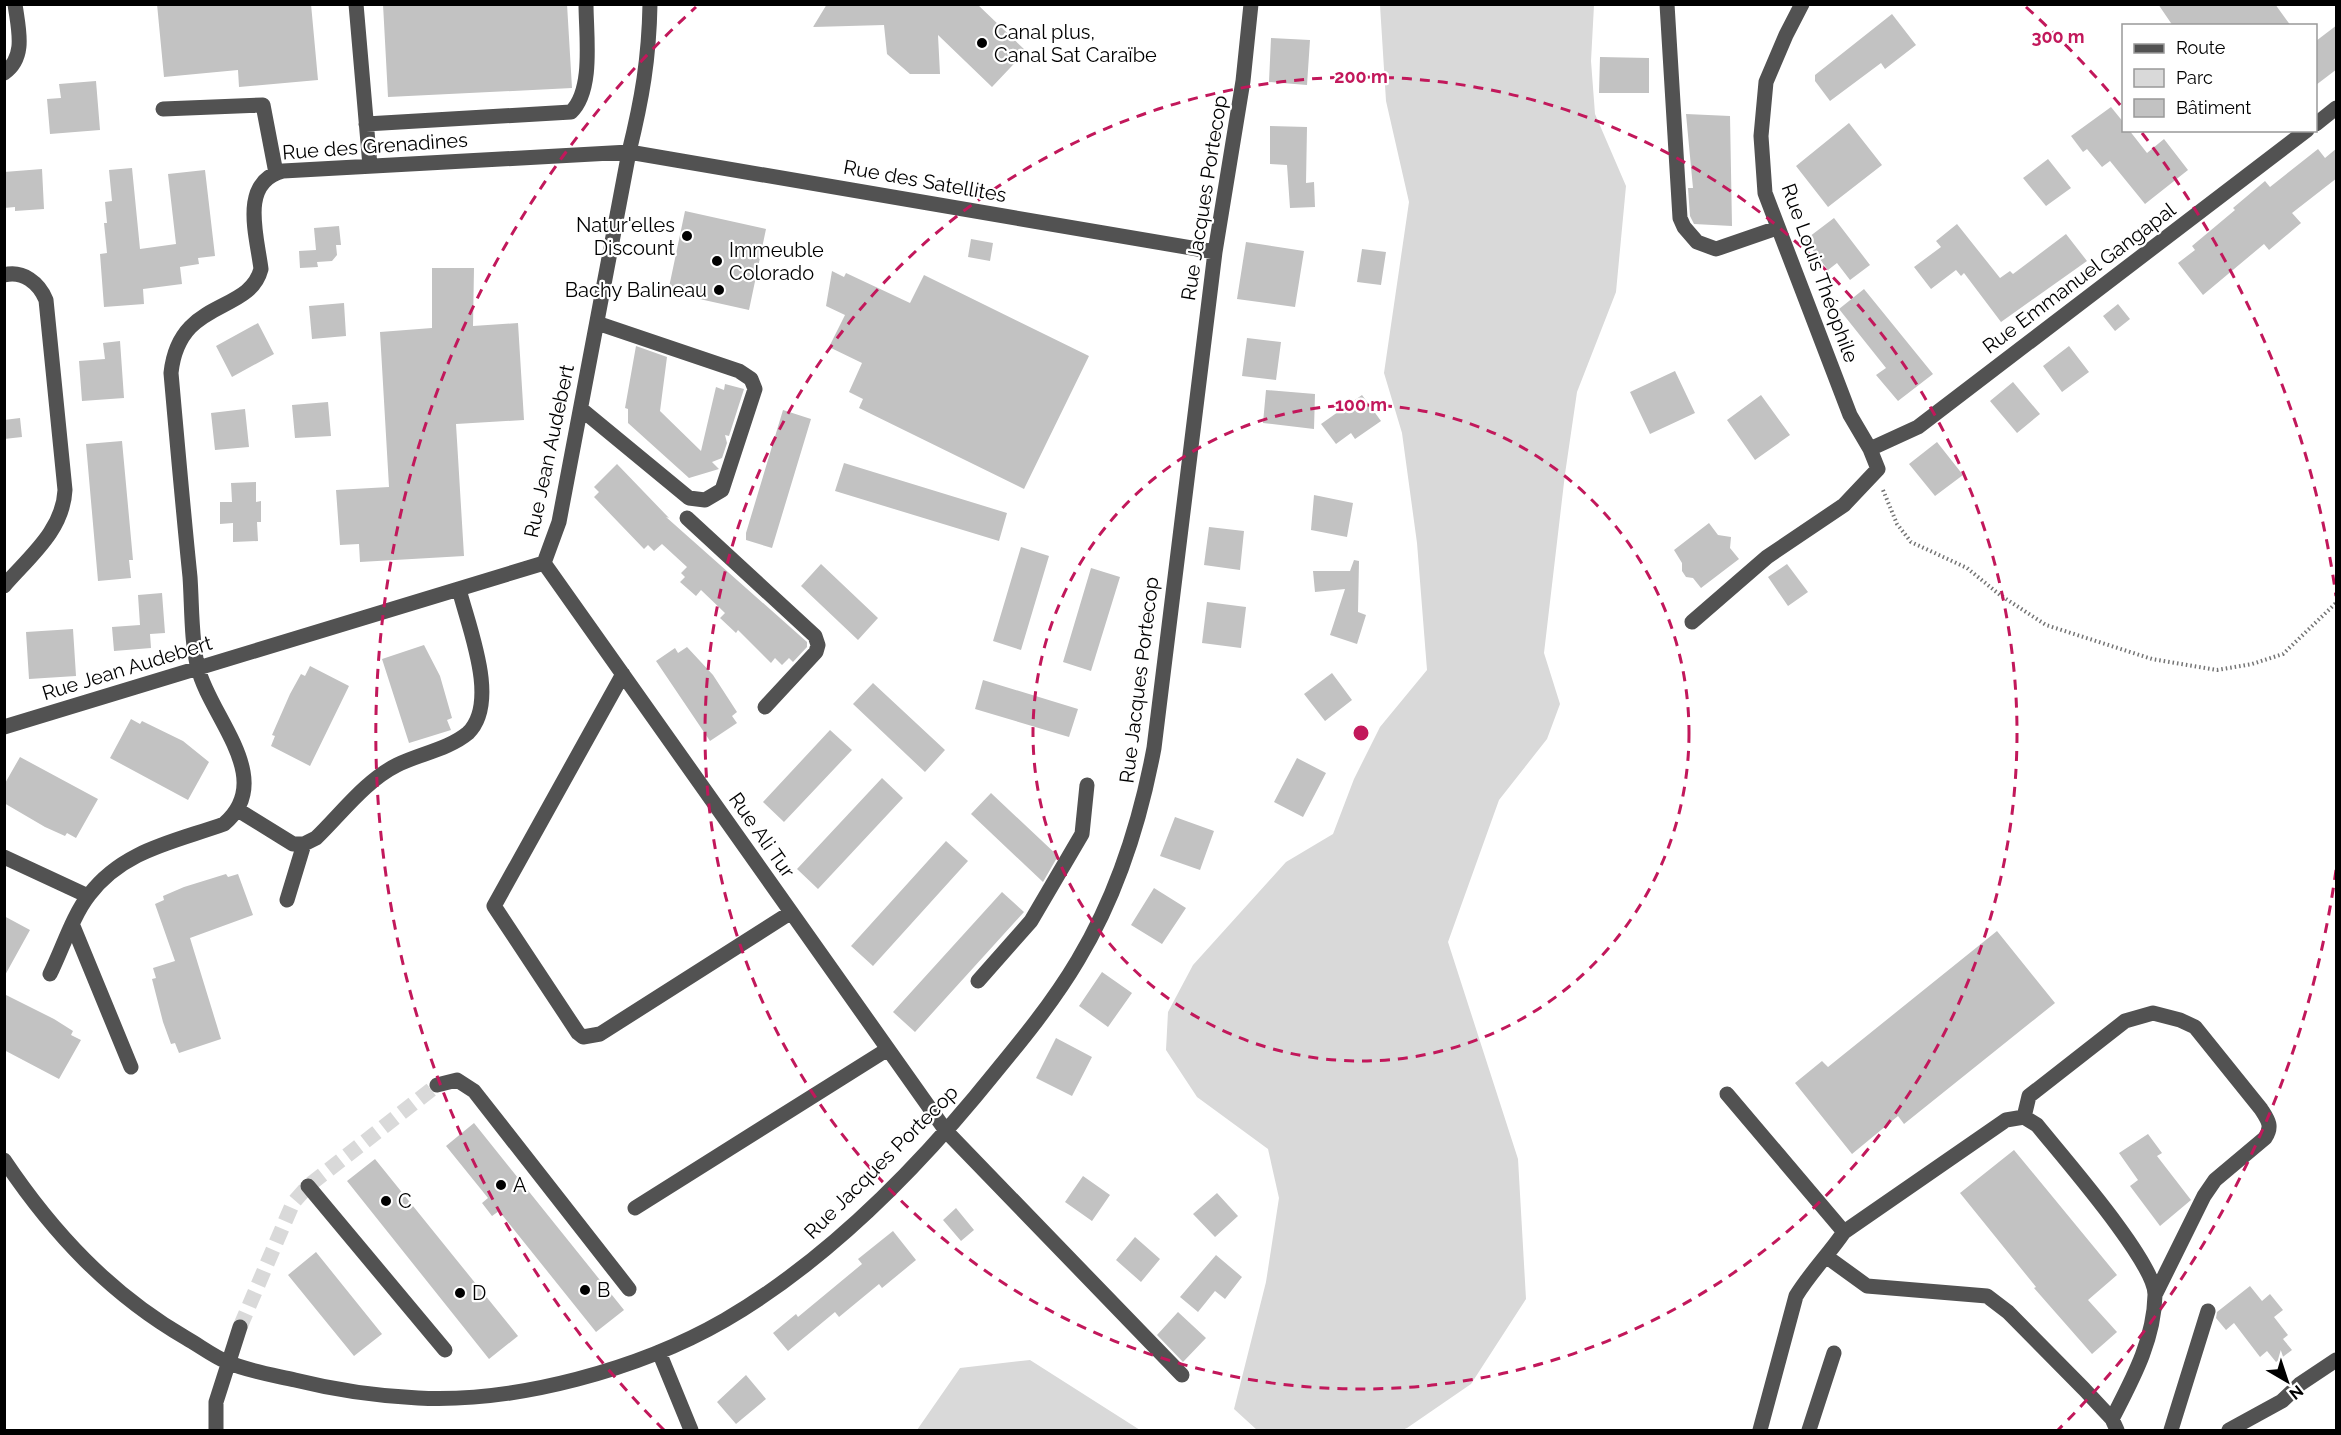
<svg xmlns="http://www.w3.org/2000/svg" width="2341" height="1435" viewBox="0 0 2341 1435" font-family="Raleway,sans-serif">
	<rect width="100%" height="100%" fill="#fff"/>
	<path fill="#d9d9d9" d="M1380,5H1594L1591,61L1595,114L1626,186L1616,292L1577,392L1565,474L1544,653L1560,704L1547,739L1499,800L1448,942L1518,1159L1526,1299L1471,1384L1407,1428L1402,1430H1257L1234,1409L1266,1282L1279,1198L1268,1149L1197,1097L1166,1050L1168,1012L1193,965L1286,862L1333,834L1354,779L1380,727L1427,670L1417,543L1402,433L1384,373L1409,202L1386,101Z
		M1030,1360L1140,1430H917L960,1368Z"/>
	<path fill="#c2c2c2" d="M157,4H311L318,80L239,87L238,70L164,77Z
		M383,4H567L572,88L388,97Z
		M827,4H977L1026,51L992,87L938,35L940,74H910L887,54L884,25L813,27Z
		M2158,4H2275L2291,26H2173Z
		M1892,14L1916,45L1885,69L1881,63L1830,101L1815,81V75Z
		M2337,25V69L2316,85V41Z
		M1271,38L1310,40L1307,85L1269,82Z
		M1600,57L1649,58V93H1599Z
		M96,81L100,130L50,134L47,99L61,98L59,84Z
		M2111,107L2124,123V130H2129L2147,153L2164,139L2188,170L2145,204L2110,161L2102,167L2087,149L2083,152L2071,136Z
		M1686,114L1730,116L1732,226L1694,224L1690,216L1688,188H1693Z
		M1849,123L1882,165L1828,207L1796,166Z
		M1270,126L1307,127L1306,183L1314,182L1315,207L1290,208L1287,165L1270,164Z
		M2337,148V178L2292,213L2301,223L2269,250L2264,244L2203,295L2178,263L2195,250L2192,246L2235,210L2233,208L2265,181L2270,187L2318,149L2325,158Z
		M2048,159L2071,188L2046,206L2023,178Z
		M132,168L140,249L176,244L168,174L205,170L215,256L198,258L199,264L180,267L182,284L143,289L144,304L104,307L100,254L107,253L104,223H107L105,202L112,201L109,170Z
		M42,169L44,209L15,211V207L4,208V172Z
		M685,211L766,229L749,310L668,292Z
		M1834,218L1870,265L1850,280L1837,263L1828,270L1805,240Z
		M1957,224L2000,278L2010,271L2013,274L2066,234L2087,261L2001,322L1964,273L1961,276L1956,270L1931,289L1914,267L1941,247L1936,241Z
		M339,226L341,245H336L337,255L332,261L317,262L318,267L300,268L299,251L316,250L314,228Z
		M971,239L993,243L990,261L968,257Z
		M1246,242L1304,251L1295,307L1237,299Z
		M1362,249L1386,252L1381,285L1357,282Z
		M432,268H474L473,326L518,323L524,420L456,424L464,556L360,562L359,544L340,545L336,490L389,487L380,332L432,328Z
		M832,271L844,277L846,273L910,303L924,275L1089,356L1024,489L859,408L863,399L849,392L862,363L829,347L845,315L826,306Z
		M1864,289L1933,374L1898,401L1876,375L1886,368L1839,309Z
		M344,303L346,336L312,339L309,306Z
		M2118,304L2130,319L2115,331L2103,316Z
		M258,323L274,354L232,377L216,346Z
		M1247,338L1281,342L1276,380L1242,376Z
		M120,341L124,398L82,401L79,361L105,359L103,343Z
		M636,346L667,357L660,411L701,451L716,387L724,390L725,384L744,389L729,436L725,435L727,443L722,458L712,462L719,469L689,478L628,423V409L625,408Z
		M2069,346L2089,372L2062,392L2043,366Z
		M1675,371L1695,413L1650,434L1630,392Z
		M2013,382L2040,414L2017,433L1990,401Z
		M1266,390L1315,394L1314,429L1263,423Z
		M1362,395L1381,421L1355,439L1351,433L1336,444L1321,424Z
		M1761,395L1790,435L1755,460L1727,420Z
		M328,402L331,436L295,438L292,405Z
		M245,409L249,447L215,450L211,413Z
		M783,410L811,419L772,548L746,540V533Z
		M20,418L22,437L4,439V420Z
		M122,441L133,560H129L131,578L98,581L86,444Z
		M1937,442L1963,475L1935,496L1909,464Z
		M844,463L1007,513L999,541L835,491Z
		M617,464L669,518L666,517L807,642V647L793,662L789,658L782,665L775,658L771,663L738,630L736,633L720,618L725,613L701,590L696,596L680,582L685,577L681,573L687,567L662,544L654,551L648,545L644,549L594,497L599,492L594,487Z
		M256,482V502L261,501V522H257L258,541L233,542V523L220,524V502H232L231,483Z
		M1314,495L1353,503L1347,537L1311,530Z
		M1709,523L1718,535L1731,537L1730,548L1739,559L1701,588L1693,578L1686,577L1682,571V563L1674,550Z
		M1209,527L1244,531L1240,570L1204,565Z
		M1021,547L1049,556L1021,650L993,641Z
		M1354,560L1359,561L1358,612L1366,615L1357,644L1330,635L1345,589L1315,592L1313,571H1350Z
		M821,564L878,618L858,640L801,586Z
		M1787,564L1808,592L1788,606L1768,577Z
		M1091,568L1120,577L1091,671L1063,662Z
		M162,593L165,633L150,634L151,648L114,651L112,627L140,625L138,595Z
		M1207,602L1246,607L1241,648L1202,643Z
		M73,629L76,676L29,679L26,632Z
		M424,645L440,676L452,718L447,720L451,730L409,743L382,659Z
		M687,647L713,675L737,712L732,716L737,723L710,741L656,661L675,648L678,653Z
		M310,666L349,686L310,766L271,746L275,736L272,735L290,694L301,674L305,676Z
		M1332,673L1352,700L1325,721L1304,694Z
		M983,680L1078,709L1069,737L975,709Z
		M873,683L945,750L925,772L853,704Z
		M131,719L140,724L142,721L183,741L209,762L188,800L110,758Z
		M830,730L852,750L784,822L763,802Z
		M20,757L98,799L76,838L67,833L65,836L45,827L4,803V785Z
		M1297,758L1326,773L1303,817L1274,802Z
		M882,778L903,798L818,889L797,869Z
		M991,793L1058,856L1043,882L971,814Z
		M1175,817L1214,831L1200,870L1160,856Z
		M946,841L968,861L873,966L851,946Z
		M226,874L228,877L238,874L253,915L190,938L221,1039L179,1053L175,1043L171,1044L163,1022L152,979L156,978L153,968L175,961L155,904L164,900L163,896L184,887Z
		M1154,888L1186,908L1162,944L1131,925Z
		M1002,892L1024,912L915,1032L893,1012Z
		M4,916L30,930L4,977Z
		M1997,931L2055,1003L1904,1124L1898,1116L1852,1154L1795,1083L1822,1061L1828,1067Z
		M1102,972L1132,993L1108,1027L1079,1006Z
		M4,994L54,1019L73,1031L71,1035L81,1040L59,1079L4,1050Z
		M1056,1038L1092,1057L1072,1096L1036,1078Z
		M474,1123L624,1310L596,1332L499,1211L492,1216L482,1203L488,1198L446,1146Z
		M2148,1134L2162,1153L2157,1156L2191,1200L2160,1226L2130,1186L2138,1180L2119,1153Z
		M2014,1150L2117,1275L2088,1300L2117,1332L2092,1354L2034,1288L2036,1287L1960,1193Z
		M375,1159L518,1336L489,1359L347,1181Z
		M1083,1176L1110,1195L1092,1221L1065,1202Z
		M1217,1193L1238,1216L1215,1237L1193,1214Z
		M956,1208L974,1230L961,1241L943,1220Z
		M893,1231L916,1260L882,1288L879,1284L839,1317L835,1312L788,1351L773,1333L796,1314L798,1317L862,1264L858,1259Z
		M1135,1237L1160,1259L1141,1282L1116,1260Z
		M316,1252L382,1334L354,1356L288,1275Z
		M1216,1255L1242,1277L1225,1299L1215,1291L1198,1312L1180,1297Z
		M2250,1286L2262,1301L2270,1294L2283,1310L2274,1317L2288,1335L2283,1339L2292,1350L2276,1362L2267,1351L2260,1357L2234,1323L2226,1330L2216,1318L2217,1312Z
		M1178,1312L1206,1338L1183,1362L1157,1335Z
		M746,1375L766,1399L736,1424L717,1402Z"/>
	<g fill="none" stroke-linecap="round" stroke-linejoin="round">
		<path stroke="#d9d9d9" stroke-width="15" stroke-dasharray="15 8" stroke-linecap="butt" d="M240,1327L293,1203L308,1186L437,1085"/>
		<path stroke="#747474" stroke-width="4" stroke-dasharray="1.5 3" stroke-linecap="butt" d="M1883,490L1897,524L1911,542L1967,568L2000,595L2046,625L2152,659L2217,670L2252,664L2283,654L2336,603"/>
		<path stroke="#525252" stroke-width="15" d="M356,4L370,166
			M1667,4L1680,218L1684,227L1697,242L1716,249L1777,228
			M4,73C27,57 18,28 15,4
			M163,109L263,105L276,173
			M366,124L571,112C594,90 586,35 586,4
			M2316,124L2336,108
			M4,275C23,270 39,283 46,300L65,490C63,531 29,557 4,586
			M581,409L689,498L705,500L722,490L755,389L751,379L739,371L597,323
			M1870,449L1918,427L2307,130
			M687,518L815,636L818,645L816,652L765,707
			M544,563L946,1131L1182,1375
			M1692,622L1767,557L1844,505L1878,469L1870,449L1850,415L1765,193L1761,136L1766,82L1786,35L1802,4
			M623,674L494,906L578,1033L583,1037L600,1034L790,913
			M4,727L544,563L559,522L629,152C642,99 649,59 650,4
			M238,810L293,844H304L316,838C341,814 365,781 397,765C419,754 449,749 468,733C500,702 468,626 459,589
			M4,857L88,896
			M287,900L304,844
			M73,926L131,1067
			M50,974C62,950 73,915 89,895C123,850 174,842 224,824C277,779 210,717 198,668C191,642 192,605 190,577C183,509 177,441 171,373C179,297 249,315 261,269C257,236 239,182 283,171L629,152L1215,252
			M978,981L1031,921L1082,834L1087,785
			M437,1085L457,1080L474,1091L629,1289
			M1727,1094L1844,1232
			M2024,1117L2029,1096L2125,1021L2153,1013L2180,1020L2195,1027L2261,1109C2268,1120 2273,1126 2265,1138L2215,1180L2204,1196L2156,1293
			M4,1160C53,1233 110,1294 186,1338C200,1346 213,1356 227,1362C248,1371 273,1375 295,1380C335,1390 377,1396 418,1398C517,1403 640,1369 725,1320C821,1264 904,1182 975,1097C1011,1053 1049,1009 1078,960C1117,895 1140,823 1154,748L1215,252L1243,81L1251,4
			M308,1186L445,1350
			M635,1208L888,1049
			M1827,1257L1867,1286L1987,1296L2008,1312L2084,1389L2112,1419L2117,1430
			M659,1352L691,1430
			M216,1430V1402L240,1327
			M1760,1430L1796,1296C1810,1273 1829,1254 1844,1232L2006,1120L2024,1117L2037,1125C2061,1155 2156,1263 2155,1295C2154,1341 2132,1380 2112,1419
			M1809,1430L1834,1353
			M2171,1430L2208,1311
			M2229,1430L2282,1401L2300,1384L2336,1360"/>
	</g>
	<g fill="none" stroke="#c2185b" stroke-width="3" stroke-dasharray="10 8">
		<circle cx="1361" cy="733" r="328"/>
		<circle cx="1361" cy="733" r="656"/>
		<path d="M2336 870A985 985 0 0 1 2058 1430M664 1430A985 985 0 0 1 696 7M2026 7A985 985 0 0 1 2121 106M2142 133A985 985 0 0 1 2336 596"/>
	</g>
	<g fill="#000" stroke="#fff" stroke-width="2">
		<circle cx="982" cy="43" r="6"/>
		<circle cx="687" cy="236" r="6"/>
		<circle cx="717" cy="261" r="6"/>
		<circle cx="719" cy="290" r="6"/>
		<circle cx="501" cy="1185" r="6"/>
		<circle cx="386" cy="1201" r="6"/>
		<circle cx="585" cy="1290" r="6"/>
		<circle cx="460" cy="1293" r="6"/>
	</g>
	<g text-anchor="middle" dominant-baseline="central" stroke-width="4.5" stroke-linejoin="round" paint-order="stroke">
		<g font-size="20" fill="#000" stroke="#fff" text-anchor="start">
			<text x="994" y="32">Canal plus,<tspan x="994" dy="23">Canal Sat Caraïbe</tspan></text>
			<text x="675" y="225" text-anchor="end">Natur'elles<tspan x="675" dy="23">Discount</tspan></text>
			<text x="729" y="250">Immeuble<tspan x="729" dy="23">Colorado</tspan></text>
			<text x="707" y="290" text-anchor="end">Bachy Balineau</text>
			<text x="513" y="1185">A</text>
			<text x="398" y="1201">C</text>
			<text x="597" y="1290">B</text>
			<text x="472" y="1293">D</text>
		</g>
		<g font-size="20" fill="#000" stroke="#fff">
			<text transform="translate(375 146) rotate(-4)">Rue des Grenadines</text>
			<text transform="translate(925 181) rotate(10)">Rue des Satellites</text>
			<text transform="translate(1204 198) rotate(-81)">Rue Jacques Portecop</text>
			<text transform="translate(1820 273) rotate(70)">Rue Louis Théophile</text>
			<text transform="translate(2079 278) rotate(-37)">Rue Emmanuel Gangapal</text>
			<text transform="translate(549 451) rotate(-78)">Rue Jean Audebert</text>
			<text transform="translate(127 668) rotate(-17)">Rue Jean Audebert</text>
			<text transform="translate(1139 680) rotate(-83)">Rue Jacques Portecop</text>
			<text transform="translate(762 835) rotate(55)">Rue Ali Tur</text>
			<text transform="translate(881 1162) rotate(-45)">Rue Jacques Portecop</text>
		</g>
	</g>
	<circle cx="1361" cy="733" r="9" fill="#c2185b" stroke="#fff" stroke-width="3"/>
	<g font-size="18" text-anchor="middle" font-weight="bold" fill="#c2185b" stroke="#fff" stroke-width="4.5" stroke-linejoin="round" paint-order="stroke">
		<text x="2058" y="43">300 m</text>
		<text x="1361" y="83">200 m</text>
		<text x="1361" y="411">100 m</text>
	</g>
	<rect width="2341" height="1435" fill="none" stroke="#000000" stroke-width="12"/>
	<rect x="2122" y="24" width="195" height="108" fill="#ffffff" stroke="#999999" stroke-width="1.5"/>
	<rect x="2134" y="44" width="30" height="9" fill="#525252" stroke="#999999" stroke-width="1.5"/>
	<text x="2176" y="54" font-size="18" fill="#000000">Route</text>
	<rect x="2134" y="69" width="30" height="18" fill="#d9d9d9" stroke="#999999" stroke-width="1.5"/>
	<text x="2176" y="84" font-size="18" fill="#000000">Parc</text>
	<rect x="2134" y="99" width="30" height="18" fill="#c2c2c2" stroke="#999999" stroke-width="1.5"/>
	<text x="2176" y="114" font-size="18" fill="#000000">Bâtiment</text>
	<g transform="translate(2287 1381) rotate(141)" stroke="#ffffff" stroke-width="4.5" paint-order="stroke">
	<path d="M0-4.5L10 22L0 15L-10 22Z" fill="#000000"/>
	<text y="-9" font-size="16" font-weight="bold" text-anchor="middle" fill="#000000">N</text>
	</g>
</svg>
